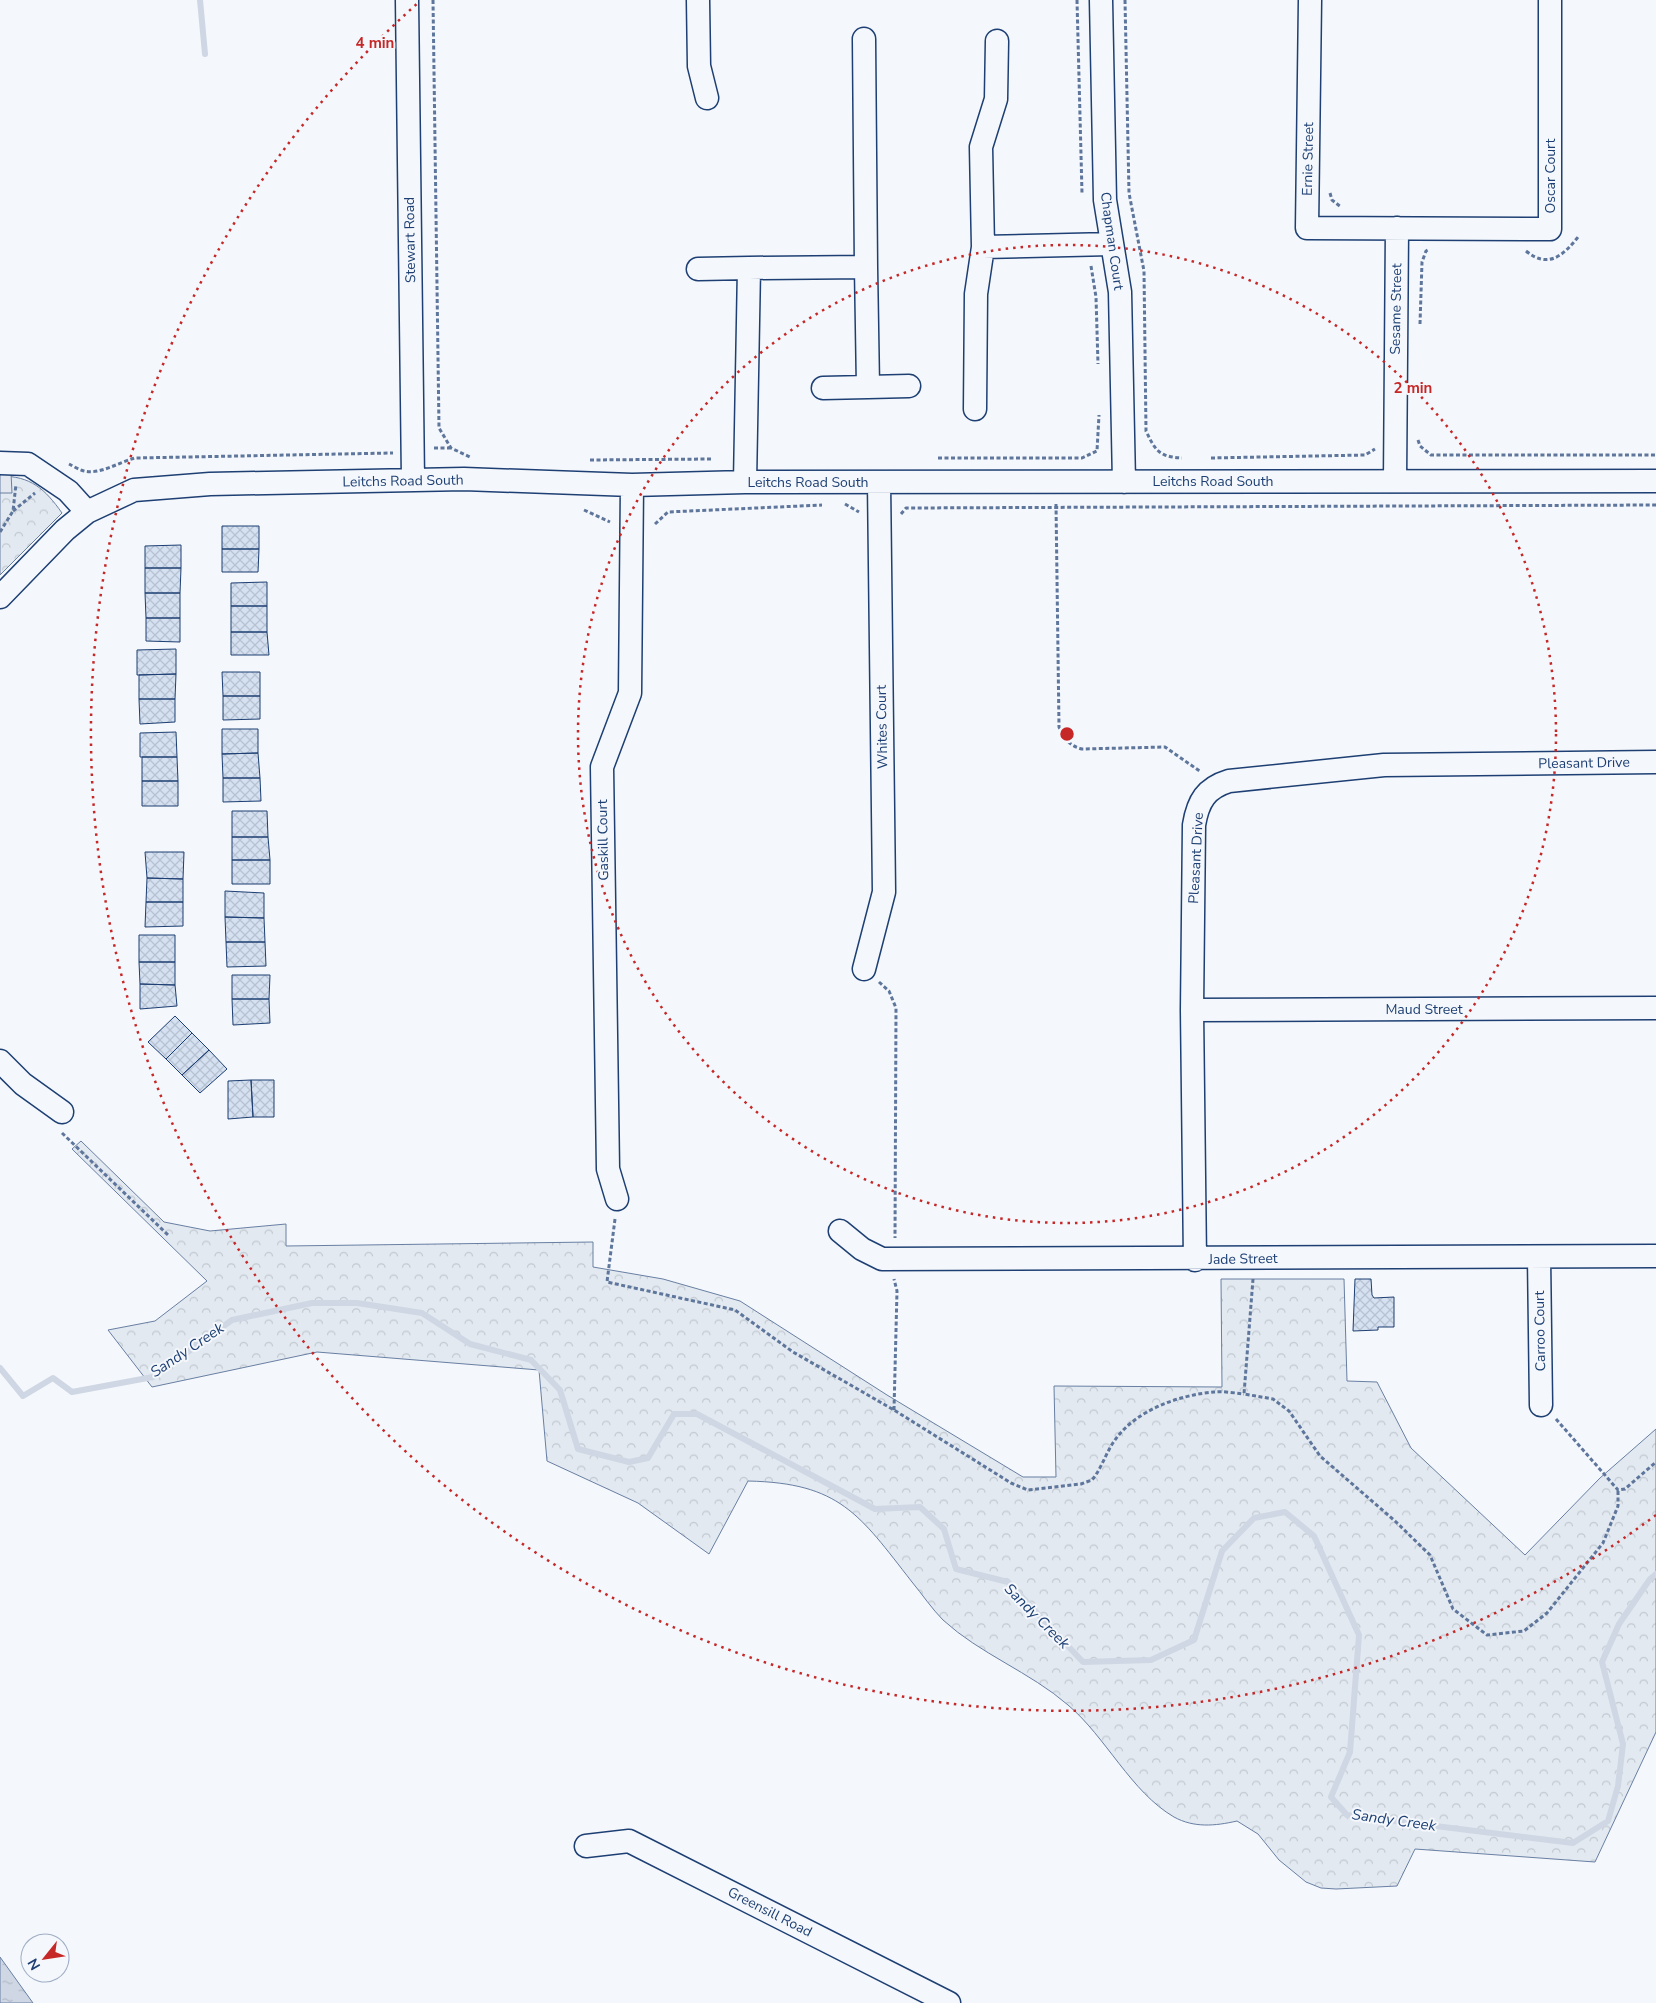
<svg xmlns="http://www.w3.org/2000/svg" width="1656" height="2003" viewBox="0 0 1656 2003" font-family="'Nunito Sans',sans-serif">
	<defs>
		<pattern id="park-crowns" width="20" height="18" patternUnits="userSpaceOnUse" patternTransform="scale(1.25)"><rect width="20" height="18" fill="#e3e9f0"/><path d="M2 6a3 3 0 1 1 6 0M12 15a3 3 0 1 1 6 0" fill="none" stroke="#c2c9d1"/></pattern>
		<pattern id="water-ripples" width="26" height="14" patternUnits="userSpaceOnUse" patternTransform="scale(1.25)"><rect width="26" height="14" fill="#cfd7e4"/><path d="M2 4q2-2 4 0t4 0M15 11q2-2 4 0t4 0" fill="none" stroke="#b1bac7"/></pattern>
		<pattern id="building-cross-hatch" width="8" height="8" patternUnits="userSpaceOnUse" patternTransform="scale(1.25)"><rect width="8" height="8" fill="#d5e0f0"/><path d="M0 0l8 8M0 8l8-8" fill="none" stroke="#b6c1d1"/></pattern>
	</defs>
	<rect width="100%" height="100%" fill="#f4f7fb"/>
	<path fill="url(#park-crowns)" stroke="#687fa3" d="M0,476C31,476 45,489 62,513L0,575Z
		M81,1141L164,1222L210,1231L286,1224V1246L593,1242V1267L663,1279L740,1301L887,1395L1023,1477H1056L1054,1386L1222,1387L1221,1279H1344L1347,1381L1377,1382L1411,1448L1525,1555L1600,1478L1656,1429V1732L1595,1862L1415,1849L1397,1886L1336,1889L1321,1888L1306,1882L1279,1860L1258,1834L1237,1821C1215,1826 1194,1828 1174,1817C1131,1792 1106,1737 1068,1705C1030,1672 980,1654 943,1620C932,1609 922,1594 912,1582C859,1514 840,1483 748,1481L709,1554L638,1503L547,1461L539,1370L317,1352L152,1387L108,1330L155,1321L207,1281L72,1149Z"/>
	<path fill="#e3e8f0" stroke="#687fa3" d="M0,473H11L12,493H0Z"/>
	<path fill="url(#water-ripples)" stroke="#687fa3" d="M0,1957L33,2003H0Z"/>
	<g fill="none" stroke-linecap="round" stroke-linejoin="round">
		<path stroke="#cfd7e4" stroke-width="6" d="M200,0L205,54
			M0,1368L23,1396L53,1378L72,1392L153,1377L232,1320L312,1303H357L422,1313L470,1344L531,1360L560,1390L578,1449L629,1462L648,1458L674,1414H697L875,1509L920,1507L944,1529L956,1569L1008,1582L1083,1662L1151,1660L1194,1640L1222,1551L1254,1518L1285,1512L1314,1536L1359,1635L1350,1752L1331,1797L1347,1815L1573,1843L1608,1821L1618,1786L1623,1744L1602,1662L1619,1624L1650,1579L1656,1574"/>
	</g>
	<path fill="url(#building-cross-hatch)" stroke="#1d3f73" d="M222,526H259V549H222Z
		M181,545V568H145V546Z
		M222,549H259L258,572H222Z
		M145,568H181L180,593H145Z
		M267,582V606H231V583Z
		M145,593H180V618H146Z
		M231,606H267V632H231Z
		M146,618H180V642L146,641Z
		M231,632H267L269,655H231Z
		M176,649V674L137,675V650Z
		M222,672H260V696H223Z
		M176,674L175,699H139V675Z
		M223,696H260V719L223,720Z
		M139,699H175V722L140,724Z
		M222,729H258V753L222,754Z
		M176,732L177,757H140V733Z
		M258,753L260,778H223L222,754Z
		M142,757H177L178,781H142Z
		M223,778H260L261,801L223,802Z
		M142,781H178V806H142Z
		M232,811H267L268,837H232Z
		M232,837H268L270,860H232Z
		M145,852H184L183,879L147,878Z
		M232,860H270V884H232Z
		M147,878L183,879V902H146Z
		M225,891L264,893V918L225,917Z
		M146,902H183V926L145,927Z
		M225,917L264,918L265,942H226Z
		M139,935H175V962H139Z
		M226,942H265L266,966L227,967Z
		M139,962H175V985L140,984Z
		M232,975H270L269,999H232Z
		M140,984L175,985L177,1006L140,1009Z
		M232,999H269L270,1023L233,1025Z
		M175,1016L192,1033L166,1059L148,1042Z
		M192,1033L209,1050L182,1075L166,1059Z
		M209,1050L227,1069L200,1093L182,1075Z
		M251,1080H274V1117H253Z
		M251,1080L253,1117L228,1119V1081Z
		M1355,1279H1371L1372,1295L1374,1298L1394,1297V1327H1378V1330L1353,1331Z"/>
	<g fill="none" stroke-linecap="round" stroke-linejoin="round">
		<g stroke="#1d3f73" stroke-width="25">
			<path id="minor" d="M407,0L413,480
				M698,0L699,66L707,98
				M1101,0L1105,200L1120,292L1124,482
				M1310,0L1307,228L1550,229V0
				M864,39L866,267
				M983,247L1111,244
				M749,268L866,267L868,387L823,388
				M698,269L749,268L745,482
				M868,387L909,386
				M975,409L976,294L983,247L981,147L996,99L997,41
				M0,463L28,464L68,491L87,512
				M1395,481L1397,228
				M0,597L65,530L87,512L134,490L210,484L464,479L632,485L745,482L1656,481
				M864,969L884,892L879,482
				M1192,1010L1656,1008
				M0,1061L23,1084L62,1112
				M617,1199L608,1169L602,767L630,693L632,485
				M840,1231L862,1249L882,1259L1656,1256
				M1539,1257L1541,1405
				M1195,1260L1192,1010L1194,825C1198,801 1206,788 1229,781L1384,765L1656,762
				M586,1846L629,1841L949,2003"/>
		</g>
		<path stroke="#5e769c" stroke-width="3" stroke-dasharray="4 2.5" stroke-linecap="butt" d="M433,0L439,428L451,448L470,457
			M1077,0L1082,193
			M1125,0L1129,193L1144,271L1146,431C1155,450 1159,457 1182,458
			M1330,193L1332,200L1341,207
			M1526,251C1548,269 1563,256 1578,237
			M1091,266L1096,297L1098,364
			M1420,324L1422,262L1426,251L1428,250
			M1418,440L1420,446L1431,455H1656
			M434,448H451
			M938,458H1082L1097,451L1099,415
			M1211,458L1365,455L1375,449
			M590,460L711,459
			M69,464C73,466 79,470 84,471C100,475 119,462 135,458L393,453
			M845,504L859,512
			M1056,504L1059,727C1064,739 1070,746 1082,749L1165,747L1201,772
			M584,510L610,522
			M13,511L35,493
			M901,514L906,508L1656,505
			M655,524L668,512L822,505
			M0,532L13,511L16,484
			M879,982L889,991L896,1008L895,1238
			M62,1133L168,1235
			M615,1219L607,1282L735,1310L793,1352L894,1410L1011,1483L1028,1490L1081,1484L1092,1480C1102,1468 1106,1452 1115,1440C1136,1410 1179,1395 1214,1392C1223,1391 1235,1393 1244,1394
			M1253,1279L1244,1394L1273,1399L1289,1411L1320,1456L1395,1521L1430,1555L1453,1609L1487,1635L1524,1631L1547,1613L1603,1543L1618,1506V1490
			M894,1410L897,1291L894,1279
			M1556,1419L1618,1490L1625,1489L1656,1462"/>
		<use href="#minor" stroke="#f4f7fb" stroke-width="22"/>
	</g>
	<g fill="none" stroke="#c62828" stroke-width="2.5" stroke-dasharray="2.5 5">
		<circle cx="1067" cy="734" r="489"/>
		<path d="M1656 1515A978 978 0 0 1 419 2"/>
	</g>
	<g text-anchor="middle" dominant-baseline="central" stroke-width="4" stroke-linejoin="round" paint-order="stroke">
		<g font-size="14" fill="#1d3f73" stroke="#f4f7fb">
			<text transform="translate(1308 159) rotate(-89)">Ernie Street</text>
			<text transform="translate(1550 176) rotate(-90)">Oscar Court</text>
			<text transform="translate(410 240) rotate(-91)">Stewart Road</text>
			<text transform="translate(1112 241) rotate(82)">Chapman Court</text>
			<text transform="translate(1396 309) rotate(-89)">Sesame Street</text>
			<text transform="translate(403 481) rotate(-1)">Leitchs Road South</text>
			<text x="1213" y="481">Leitchs Road South</text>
			<text x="808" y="482">Leitchs Road South</text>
			<text transform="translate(882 727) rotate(-91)">Whites Court</text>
			<text transform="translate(1584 763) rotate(-1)">Pleasant Drive</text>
			<text transform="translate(603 840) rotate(-91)">Gaskill Court</text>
			<text transform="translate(1196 858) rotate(-87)">Pleasant Drive</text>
			<text x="1424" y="1009">Maud Street</text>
			<text transform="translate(1243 1259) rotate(-1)">Jade Street</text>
			<text transform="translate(1540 1331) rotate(-91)">Carroo Court</text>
			<text transform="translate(770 1912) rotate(27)">Greensill Road</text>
		</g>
		<g font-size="15" font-style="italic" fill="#1d3f73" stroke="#f4f7fb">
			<text transform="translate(187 1350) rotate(-34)">Sandy Creek</text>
			<text transform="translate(1037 1616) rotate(45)">Sandy Creek</text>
			<text transform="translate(1394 1820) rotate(8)">Sandy Creek</text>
		</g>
	</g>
	<circle cx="1067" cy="734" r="8" fill="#c62828" stroke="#f4f7fb" stroke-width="2.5"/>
	<g font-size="15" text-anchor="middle" font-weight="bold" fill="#c62828" stroke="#f4f7fb" stroke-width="4" stroke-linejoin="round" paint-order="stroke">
		<text x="375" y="48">4 min</text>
		<text x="1413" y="393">2 min</text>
	</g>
	<g transform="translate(45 1958) rotate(240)"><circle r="24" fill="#f4f7fb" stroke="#9eadc5"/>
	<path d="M0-4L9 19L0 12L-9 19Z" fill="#c62828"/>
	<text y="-8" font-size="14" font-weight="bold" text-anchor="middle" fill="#1d3f73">N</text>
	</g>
</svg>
